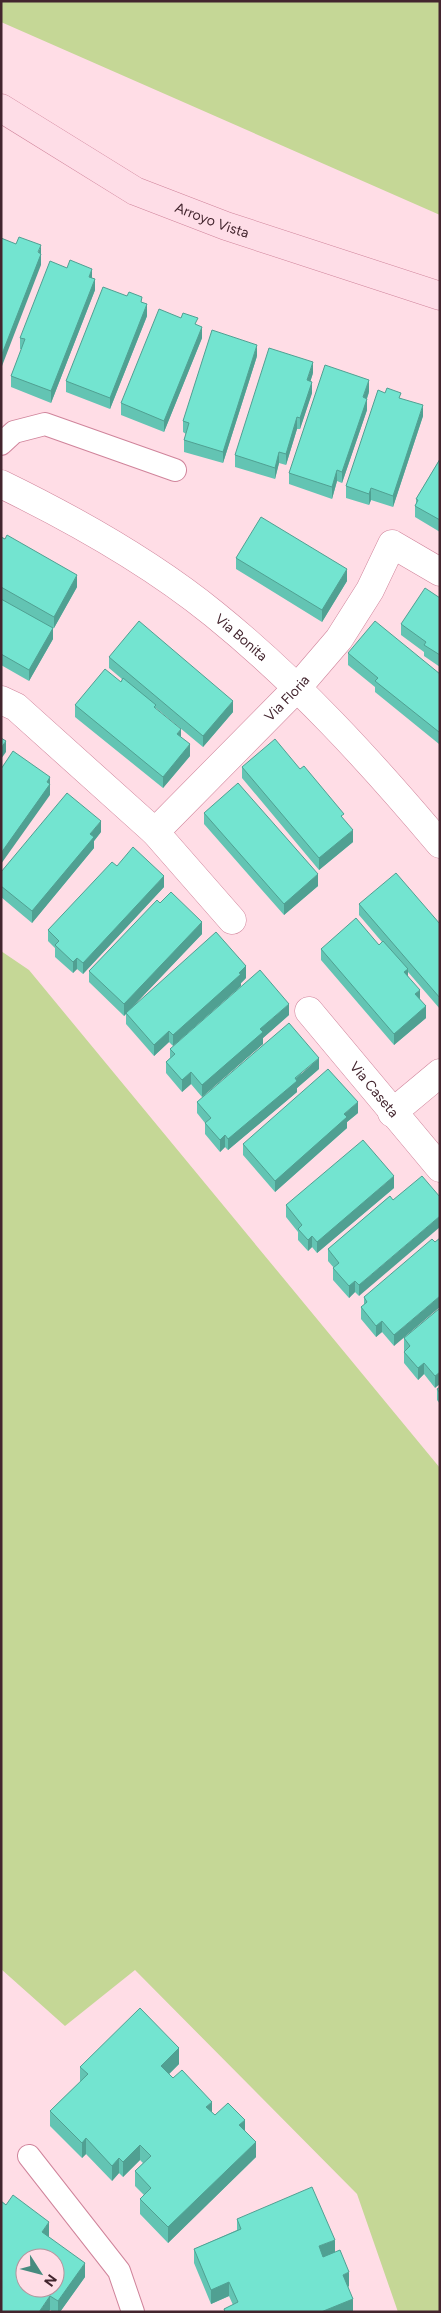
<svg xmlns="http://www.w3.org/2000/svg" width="441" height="2313" viewBox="0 0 441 2313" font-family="Figtree,sans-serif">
	<rect width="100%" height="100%" fill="#ffdde6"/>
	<path fill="#c5d796" d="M1,1H440V215L1,22Z
		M1,951L29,970L440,1468V2312H398L357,2194L135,1970L65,2026L1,1969Z"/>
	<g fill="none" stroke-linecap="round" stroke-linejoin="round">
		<g stroke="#d0849b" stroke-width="24">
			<path id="lane" d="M1,444L14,432L45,424L175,470
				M29,2156L119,2271L133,2312"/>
		</g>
		<g stroke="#d0849b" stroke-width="29">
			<g id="street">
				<path id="s1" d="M1,484C75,520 150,562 214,614C298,682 371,762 440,844"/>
				<path d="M1,700L16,707L155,832L232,920"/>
				<path id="s2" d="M155,832L297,688L339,639L370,590L392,544L440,572"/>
				<path id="s3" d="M309,1011L440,1168"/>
				<path d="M392,1113L440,1073"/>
			</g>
		</g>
		<g stroke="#d0849b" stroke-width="29">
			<g id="secondary">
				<path id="s4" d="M1,108L135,191L226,226L440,296"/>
			</g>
		</g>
		<use href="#lane" stroke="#fff" stroke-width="22"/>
		<use href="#street" stroke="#fff" stroke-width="28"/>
		<use href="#secondary" stroke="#fedde7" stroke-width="28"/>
	</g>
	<path fill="#63c4b3" d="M92,278L95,290L51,403L11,387V376L22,349H20V338Z
		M142,302L147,316L110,409L66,392V381Z
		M198,325L202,338L164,432L121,415V403Z
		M257,356L223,463L184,452V440L186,434L183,432V421Z
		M313,373L310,382L312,393L300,429H297L286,465L279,463L275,479L235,467V455Z
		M369,392L367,399V410L342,483L337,481L332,499L289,484V473Z
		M401,399L423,416L393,507L371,500L369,505L346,498V486Z
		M440,459V532L415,517V506L416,504V499Z
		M1,537L77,587L54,628H53V639L29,681L1,665Z
		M236,558L347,581L322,622L236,569Z
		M440,598V667L424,656V652L401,635V624Z
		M348,653L440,674V742L439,744L375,692V687L348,665Z
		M109,657L233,712L203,747L156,708V709L181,737L190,756L163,788L75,717V705L121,682L122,679L109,668Z
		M242,767L344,820L353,842L319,870L242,778Z
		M204,813L318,886L284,915L204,824Z
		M101,832L94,841V848L32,923L1,897V872Z
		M117,866L164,887L83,974L77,969L73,973L55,957V948L48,941V930Z
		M160,903L202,934L132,1007L246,978L241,983V986L173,1046L169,1042L154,1056L126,1024V1014L124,1016L89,982V971Z
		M359,904L440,924V1009L408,972V976L420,999L426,1018L394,1045L321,960V949L379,945L382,942L359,915Z
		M289,1015L263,1038V1044L202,1097L191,1084L182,1092L166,1073V1062L170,1058V1049Z
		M319,1069L297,1088V1092L228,1150L225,1147L220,1152L205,1134V1123L197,1113V1102Z
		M358,1113L347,1122V1128L275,1192L243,1155V1144Z
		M394,1188L317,1253L312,1247L308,1251L298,1240V1232L286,1217V1205Z
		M390,1196L359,1296L355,1292L349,1298L333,1280V1268H334L328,1261V1249Z
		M435,1242L394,1346L382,1332L376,1337L361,1319V1307L364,1305V1297Z
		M440,1308L435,1388L424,1374L418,1380L404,1363V1338Z
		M440,1387V1404L437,1400V1389Z
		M179,2064L169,2074L215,2115L245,2130L256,2157L168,2243L140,2214V2199L144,2195L135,2186V2171L143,2163L140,2160L123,2177L119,2173L112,2181L86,2154L82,2158L50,2126V2111L80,2082V2067Z
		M1,2201L49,2236V2237L85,2277L60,2312H53L50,2310Z
		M237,2219L335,2252L349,2286L348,2287L353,2312H224V2309L233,2305L229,2296L211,2304L194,2263V2249L237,2230Z"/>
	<path fill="#50a092" d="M41,245V265L2,366V354Z
		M92,269V280L89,277Z
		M95,279V290L51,403V391Z
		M147,304V316L110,409V398Z
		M202,327V338L164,432V421Z
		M257,345V356L223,463V452Z
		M313,362V373L307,392V380Z
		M369,380V392L363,409V397Z
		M312,382V393L300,429V418Z
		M367,399V410L342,483V472Z
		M423,405V416L393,507V496Z
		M297,417V429L286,465V454Z
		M279,452V463L275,479V468Z
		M337,470V481L332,499V487Z
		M371,488V500L369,505V494Z
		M347,569V581L322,622V610Z
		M77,575V587L54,628V617Z
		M53,628V639L29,681V670Z
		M233,701V712L203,747V736Z
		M181,729V741L177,734Z
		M440,731V742L439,744V732Z
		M6,741V752L1,759V748Z
		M190,744V756L163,788V777Z
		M50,777V795L1,864V853Z
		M101,821V832L94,841V848L32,923V911L90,834Z
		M353,830V842L319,870V858Z
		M318,874V886L284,915V904Z
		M164,876V887L83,974V963Z
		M202,922V934L124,1016V1004Z
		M77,958V969L73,973V962Z
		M246,966V978L241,983V986L173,1046V1035Z
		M408,969V980L404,972Z
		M420,990V1001L415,994Z
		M289,1004V1015L263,1038V1044L202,1097V1085L260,1029Z
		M426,1006V1018L394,1045V1034Z
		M169,1031V1042L154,1056V1045Z
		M319,1058V1069L297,1088V1092L228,1150V1139Z
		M191,1072V1084L182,1092V1080Z
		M358,1102V1113L347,1122V1128L275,1192V1181L344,1114Z
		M225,1135V1147L220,1152V1140Z
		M394,1176V1188L317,1253V1242Z
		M440,1216V1227L359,1296V1285Z
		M312,1236V1247L308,1251V1240Z
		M355,1281V1292L349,1298V1286Z
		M440,1296V1307L394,1346V1335Z
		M382,1321V1332L376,1337V1326Z
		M424,1363V1374L418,1380V1368Z
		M440,1372V1384L435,1388V1376Z
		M179,2048V2064L161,2082V2066Z
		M212,2102V2117L206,2107Z
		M245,2120V2135L239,2125Z
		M86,2138V2154L82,2158V2143Z
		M256,2142V2157L168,2243V2227Z
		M140,2145V2160L123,2177V2162Z
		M119,2158V2173L112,2181V2166Z
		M49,2222V2236L42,2246V2232Z
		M335,2240V2254L319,2260V2246Z
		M85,2263V2277L60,2312H58V2301Z
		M349,2272V2286L343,2289V2275Z
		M229,2282V2296L211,2304V2290Z
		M50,2296V2310L49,2312H39Z
		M353,2299V2312H321Z"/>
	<path fill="#73e4d0" stroke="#50a092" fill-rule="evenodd" d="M19,237L41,245L38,252L41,254L2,354L1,238L16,244Z
		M70,260L92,269L89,277L95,279L51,391L11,376L25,339L20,338L50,261L67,268Z
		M103,287L127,296L129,292L142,297L141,302L147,304L110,398L66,381Z
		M159,309L181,318L183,313L198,318L195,324L202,327L164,421L121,403Z
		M212,330L257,345L223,452L184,440L189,423L183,421Z
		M269,348L313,362L307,380L312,382L300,418L297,417L286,454L279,452L275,468L235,455Z
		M325,365L369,380L363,397L367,399L342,472L337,470L332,487L289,473Z
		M387,388L401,393L399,398L423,405L393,496L371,488L369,494L346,486L378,390L385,393Z
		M440,459V520L415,506L418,500L416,499Z
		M261,517L347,569L322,610L236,558Z
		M7,535L77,575L54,617L1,587V537L5,539Z
		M425,588L440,598V655L424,645L426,642L401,624Z
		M1,599L53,628L29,670L1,654Z
		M139,621L233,701L203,736L109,657Z
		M375,621L440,674V731L439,732L375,681L378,678L348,653Z
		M105,669L121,682L123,678L156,705L154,707L181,729L177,734L190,744L163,777L75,705Z
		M1,738L6,741L1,748Z
		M275,739L300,769L304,766L344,814L341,816L353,830L319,858L242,767Z
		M13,751L50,777L47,782L50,784L1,853V769Z
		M238,783L318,874L284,904L204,813Z
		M67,793L101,821L90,834L94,837L32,911L1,886V872Z
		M133,847L164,876L83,963L77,958L73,962L55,945L59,941L48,930L112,862L117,866Z
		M396,873L440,924V998L359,904Z
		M171,892L202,922L124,1004L89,971L157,900L160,903Z
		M356,918L379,945L383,941L408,969L404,972L420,990L415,994L426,1006L394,1034L321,949Z
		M216,932L246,966L239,973L241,974L173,1035L169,1031L154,1045L126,1013Z
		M260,970L289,1004L260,1029L263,1032L202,1085L191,1072L182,1080L166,1062L175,1054L170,1049Z
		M289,1023L319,1058L295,1078L297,1081L228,1139L225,1135L220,1140L205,1123L211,1118L197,1102Z
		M328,1069L358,1102L344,1114L347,1117L275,1181L243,1144Z
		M363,1140L394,1176L317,1242L312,1236L308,1240L298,1229L302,1225L286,1205Z
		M422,1176L440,1197V1216L359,1285L355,1281L349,1286L333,1268L339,1263L328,1249L390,1196L393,1200Z
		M440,1238V1296L394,1335L382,1321L376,1326L361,1307L367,1302L364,1297L432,1239L435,1242Z
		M440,1308V1372L435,1376L424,1363L418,1368L404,1352L410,1346L404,1338Z
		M440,1387V1393L437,1389Z
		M140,2008L179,2048L161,2066L173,2078L182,2070L212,2102L206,2107L215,2115L228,2103L245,2120L239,2125L256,2142L168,2227L140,2199L151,2188L135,2171L151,2156L140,2145L123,2162L119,2158L112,2166L86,2138L82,2143L50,2111L88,2074L80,2067Z
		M312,2187L335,2240L319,2246L323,2257L340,2250L349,2272L343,2275L353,2299L321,2312H225L224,2309L238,2302L229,2282L211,2290L194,2249L241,2229L237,2219Z
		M13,2195L49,2222L42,2232L85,2263L58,2301L50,2296L39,2312H1V2201L6,2205ZM25,2258H55V2288H25Z"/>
	<g text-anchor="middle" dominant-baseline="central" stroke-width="4" stroke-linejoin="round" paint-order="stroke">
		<g font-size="14" fill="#43252e" stroke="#ffdde6">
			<text stroke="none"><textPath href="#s4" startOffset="240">Arroyo Vista</textPath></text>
			<text stroke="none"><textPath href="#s1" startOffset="286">Via Bonita</textPath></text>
			<text stroke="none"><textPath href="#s2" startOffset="188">Via Floria</textPath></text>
			<text stroke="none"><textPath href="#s3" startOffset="102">Via Caseta</textPath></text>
		</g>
	</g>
	<rect width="441" height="2313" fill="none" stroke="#43252e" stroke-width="5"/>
	<g transform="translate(40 2273) rotate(126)"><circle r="24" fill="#ffdde6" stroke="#b4939c"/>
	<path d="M0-4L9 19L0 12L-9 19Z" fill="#478b7f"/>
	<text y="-8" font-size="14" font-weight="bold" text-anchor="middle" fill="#43252e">N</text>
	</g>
</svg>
